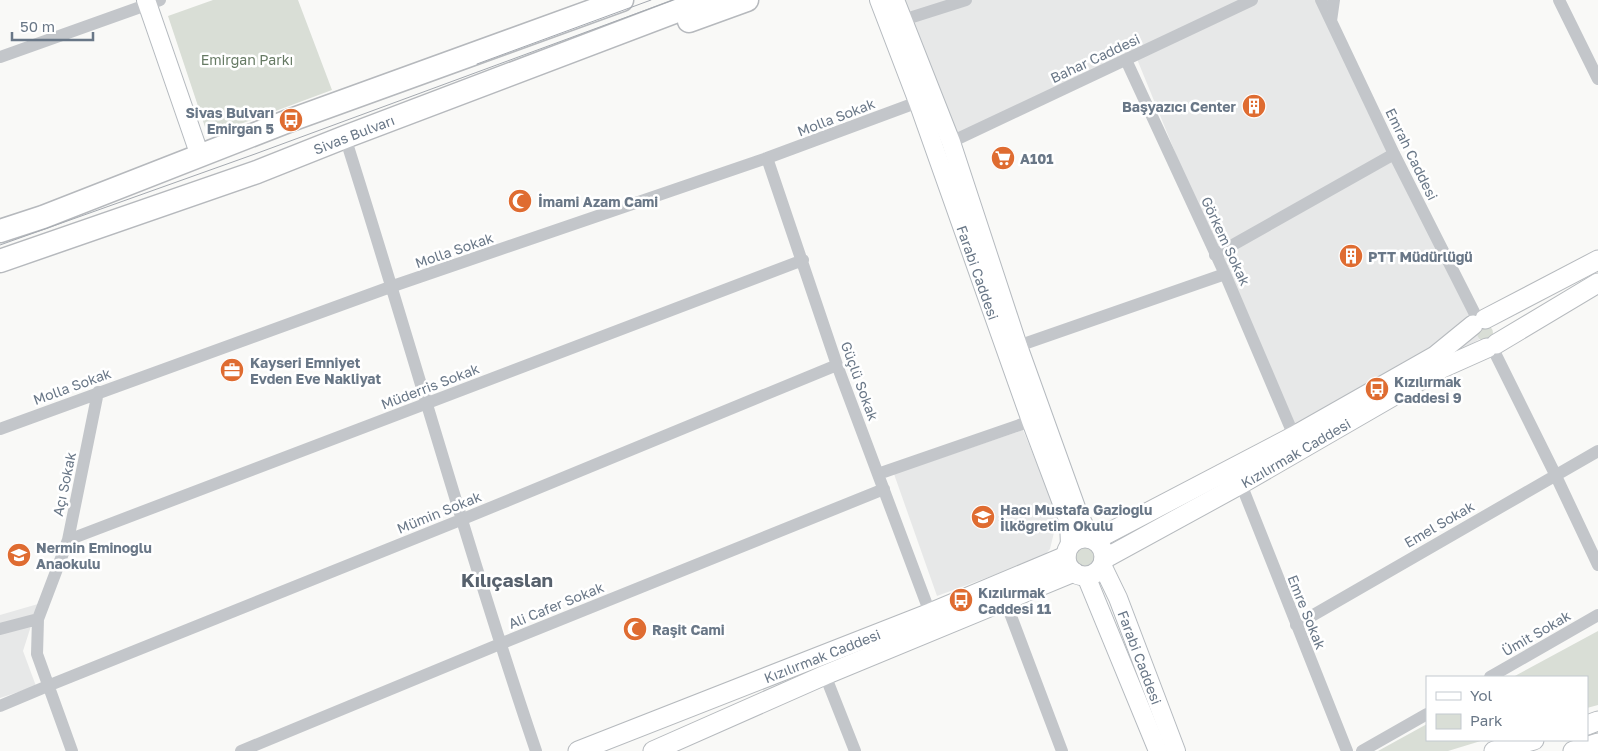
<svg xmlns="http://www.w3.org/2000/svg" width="1598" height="751" viewBox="0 0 1598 751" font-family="'Golos Text',sans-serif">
	<rect width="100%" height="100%" fill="#f9f9f7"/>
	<path fill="#e7e8e8" d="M877,0H1318L1485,336L1295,446L1137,59L933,150Z
		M1023,430L1056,510V524L1050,549L1043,557L937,596L894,474Z
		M38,604L23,651L36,686L0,698V615Z"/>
	<path fill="#d9ded6" d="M213,0H298L332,90L208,136L168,16Z
		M1477 333a8 8 0 1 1 16 0a8 8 0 1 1-16 0Z
		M1075 557a10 10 0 1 1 20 0a10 10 0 1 1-20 0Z
		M1598,631V705L1587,708V677H1513Z
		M1427,724V740H1484L1448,751H1378Z"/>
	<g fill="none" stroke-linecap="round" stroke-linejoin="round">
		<g stroke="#b5babf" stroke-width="20">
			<g id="secondary">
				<path d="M146,0L200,156"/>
				<path id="s1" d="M879,0L918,102L1031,421L1069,522L1070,546"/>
				<path d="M895,0L951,142L1018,346L1078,513L1091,539"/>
				<path id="s2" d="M1102,565L1118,598L1176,751"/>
				<path d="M1086,576L1158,751"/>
			</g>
		</g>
		<g stroke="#b6babe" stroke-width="21">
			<g id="primary">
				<path d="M1485,319L1598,260"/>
				<path d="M1496,344L1598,283"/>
				<circle cx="1085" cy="557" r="19"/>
				<path d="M1095,540L1294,436L1435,356L1473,325"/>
				<path id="s3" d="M1104,559L1241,484L1440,369L1487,348"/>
				<path d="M1587,725L1598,721"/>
				<path id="s4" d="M578,751L930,613L1066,556"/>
				<path d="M653,751L825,675L1074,572"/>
				<path d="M1494,751L1534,740"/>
				<path d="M1573,751L1598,743"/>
			</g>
		</g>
		<g stroke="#b6b9bd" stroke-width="25">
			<g id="highway">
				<path d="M689,21L747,0"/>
				<path d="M0,231L43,217L291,120L622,0"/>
				<path id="s5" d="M0,261L257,172L345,137L706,0"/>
			</g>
		</g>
		<path stroke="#c3c6ca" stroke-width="12" d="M1321,0L1394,154L1478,320
			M1559,0L1598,79
			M903,20L966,0
			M1331,21L1334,0
			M0,57L160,0
			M1126,60L1225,274L1294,436
			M345,137C410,341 467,548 536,751
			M951,142L1252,0
			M767,158L837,365L930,613
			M1215,255L1394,154
			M1018,346L1225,274
			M1492,347L1555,474L1598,565
			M0,429L393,286L767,158L918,102
			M878,474L1031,421
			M1241,484L1347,751
			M68,540L803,260
			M1005,600L1062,751
			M1296,625L1598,451
			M0,629L38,619
			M825,675L855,751
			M1490,677L1598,615
			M0,706L50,685L463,519L837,365
			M72,751L37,654L38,619L68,540L98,392
			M241,751L500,644L884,489
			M1362,751L1427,714"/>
		<use href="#secondary" stroke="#fff" stroke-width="18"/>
		<use href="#primary" stroke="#fff" stroke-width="19"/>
		<use href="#highway" stroke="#fff" stroke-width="22"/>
		<path stroke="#a4a9b0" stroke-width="1" d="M477,64L651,0
			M0,245L255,154L673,0"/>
	</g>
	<defs>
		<g id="building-disc" transform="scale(1.25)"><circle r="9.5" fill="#df6c31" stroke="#fff"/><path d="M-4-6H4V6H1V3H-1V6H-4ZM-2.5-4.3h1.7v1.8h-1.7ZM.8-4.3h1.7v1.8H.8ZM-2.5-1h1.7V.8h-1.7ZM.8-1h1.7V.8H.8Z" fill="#fff"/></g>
		<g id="bus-disc" transform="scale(1.25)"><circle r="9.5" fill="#df6c31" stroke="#fff"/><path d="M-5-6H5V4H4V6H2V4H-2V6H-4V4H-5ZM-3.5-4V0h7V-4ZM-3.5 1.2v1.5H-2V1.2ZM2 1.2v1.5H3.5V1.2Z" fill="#fff"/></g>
		<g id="supermarket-disc" transform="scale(1.25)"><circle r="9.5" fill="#df6c31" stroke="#fff"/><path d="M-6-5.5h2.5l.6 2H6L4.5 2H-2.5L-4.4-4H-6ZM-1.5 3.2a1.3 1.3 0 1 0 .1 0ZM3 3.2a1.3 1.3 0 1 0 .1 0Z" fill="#fff"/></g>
		<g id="mosque-disc" transform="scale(1.25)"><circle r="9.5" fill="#df6c31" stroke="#fff"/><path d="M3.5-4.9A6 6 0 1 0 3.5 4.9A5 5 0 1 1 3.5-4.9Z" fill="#fff"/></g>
		<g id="office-disc" transform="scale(1.25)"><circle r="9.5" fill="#df6c31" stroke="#fff"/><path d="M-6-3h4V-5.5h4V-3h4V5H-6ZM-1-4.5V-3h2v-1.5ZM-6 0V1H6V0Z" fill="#fff"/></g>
		<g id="school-disc" transform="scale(1.25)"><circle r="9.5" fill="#df6c31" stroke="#fff"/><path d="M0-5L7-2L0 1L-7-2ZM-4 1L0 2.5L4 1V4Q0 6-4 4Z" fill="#fff"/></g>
	</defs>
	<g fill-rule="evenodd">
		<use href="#building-disc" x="1254" y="106"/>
		<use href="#bus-disc" x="291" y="120"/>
		<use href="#supermarket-disc" x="1003" y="158"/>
		<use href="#mosque-disc" x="520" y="201"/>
		<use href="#building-disc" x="1351" y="256"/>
		<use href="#office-disc" x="232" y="370"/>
		<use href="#bus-disc" x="1377" y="389"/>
		<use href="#school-disc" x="983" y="517"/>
		<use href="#school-disc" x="19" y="555"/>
		<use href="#bus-disc" x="961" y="600"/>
		<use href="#mosque-disc" x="635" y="629"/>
	</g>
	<g text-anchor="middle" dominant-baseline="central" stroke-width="5" stroke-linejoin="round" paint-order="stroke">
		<g font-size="14" fill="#697787" stroke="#fff">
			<text transform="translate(1095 58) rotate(-25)">Bahar Caddesi</text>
			<text transform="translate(836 117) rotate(-21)">Molla Sokak</text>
			<text stroke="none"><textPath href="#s5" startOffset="376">Sivas Bulvarı</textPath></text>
			<text transform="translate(1412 154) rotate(64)">Emrah Caddesi</text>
			<text transform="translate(1226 241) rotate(65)">Görkem Sokak</text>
			<text transform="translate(454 250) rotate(-19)">Molla Sokak</text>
			<text stroke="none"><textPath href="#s1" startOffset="290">Farabi Caddesi</textPath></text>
			<text transform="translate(860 381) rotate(70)">Güçlü Sokak</text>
			<text transform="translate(72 386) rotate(-20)">Molla Sokak</text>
			<text transform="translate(430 386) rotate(-21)">Müderris Sokak</text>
			<text stroke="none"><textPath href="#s3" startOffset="219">Kızılırmak Caddesi</textPath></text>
			<text transform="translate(64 484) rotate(-78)">Açı Sokak</text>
			<text transform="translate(439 512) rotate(-22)">Mümin Sokak</text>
			<text transform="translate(1439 524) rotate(-30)">Emel Sokak</text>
			<text transform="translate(556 605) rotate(-22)">Ali Cafer Sokak</text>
			<text transform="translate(1307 612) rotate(68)">Emre Sokak</text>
			<text transform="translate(1536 633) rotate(-30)">Ümit Sokak</text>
			<text stroke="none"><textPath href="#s4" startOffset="262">Kızılırmak Caddesi</textPath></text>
			<text stroke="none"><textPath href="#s2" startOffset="100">Farabi Caddesi</textPath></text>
		</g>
		<g font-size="14" fill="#667a64" stroke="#fff">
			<text x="247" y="59">Emirgan Parkı</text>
		</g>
		<g font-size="14" font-weight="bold" fill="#697787" stroke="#fff" text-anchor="start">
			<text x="1236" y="106" text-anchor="end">Başyazıcı Center</text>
			<text x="274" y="112" text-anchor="end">Sivas Bulvarı<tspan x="274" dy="16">Emirgan 5</tspan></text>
			<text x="1020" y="158">A101</text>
			<text x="538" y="201">İmami Azam Cami</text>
			<text x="1368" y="256">PTT Müdürlüğü</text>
			<text x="250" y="362">Kayseri Emniyet<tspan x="250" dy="16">Evden Eve Nakliyat</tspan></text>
			<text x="1394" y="381">Kızılırmak<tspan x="1394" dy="16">Caddesi 9</tspan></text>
			<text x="1000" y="509">Hacı Mustafa Gazioğlu<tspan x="1000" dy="16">İlköğretim Okulu</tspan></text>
			<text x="36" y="547">Nermin Eminoğlu<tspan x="36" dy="16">Anaokulu</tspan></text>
			<text x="978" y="592">Kızılırmak<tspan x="978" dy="16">Caddesi 11</tspan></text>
			<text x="652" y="629">Raşit Cami</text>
		</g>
		<g font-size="19" font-weight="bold" fill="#57616d" stroke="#fff">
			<text x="507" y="579">Kılıçaslan</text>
		</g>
	</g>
	<rect x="1426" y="676" width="162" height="65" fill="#ffffff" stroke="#c3c9cf"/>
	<rect x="1436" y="692" width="25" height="8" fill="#ffffff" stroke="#c3c9cf"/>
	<text x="1470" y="701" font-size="15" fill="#697787">Yol</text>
	<rect x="1436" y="714" width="25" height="15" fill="#d9ded6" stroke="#c3c9cf"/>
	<text x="1470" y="726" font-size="15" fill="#697787">Park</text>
	<path d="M12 32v8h81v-8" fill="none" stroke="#697787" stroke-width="2.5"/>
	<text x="20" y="32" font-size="15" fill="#697787" stroke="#ffffff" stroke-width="4" paint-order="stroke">50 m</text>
</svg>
